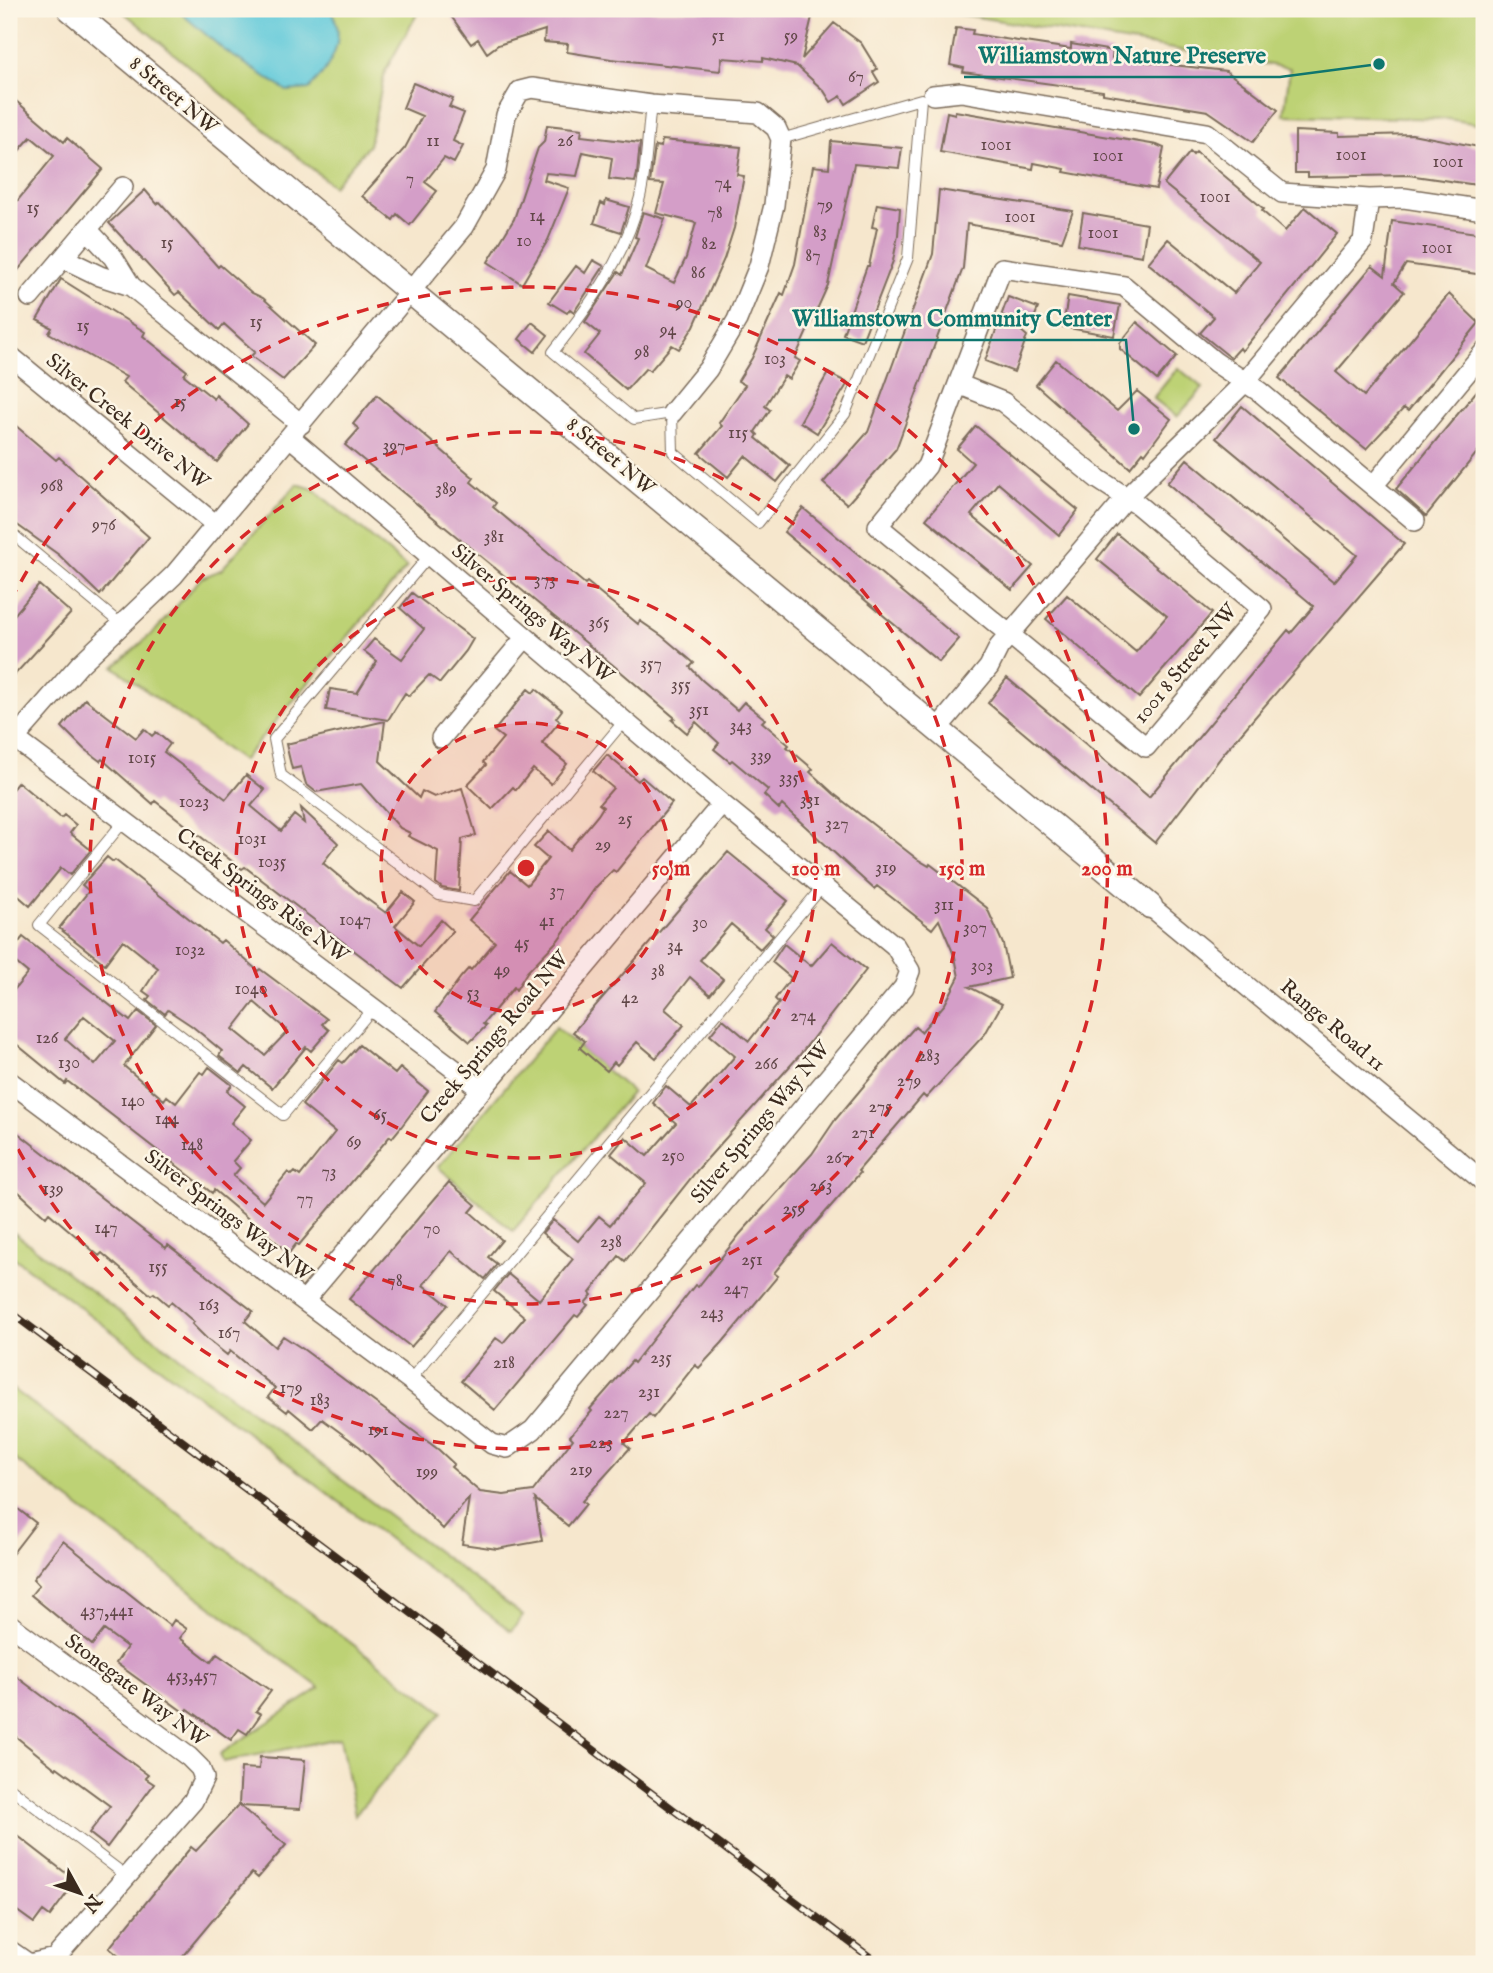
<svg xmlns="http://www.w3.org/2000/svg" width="1493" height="1973" viewBox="0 0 1493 1973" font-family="'IM FELL English',serif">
	<rect width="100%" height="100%" fill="#fcf5e5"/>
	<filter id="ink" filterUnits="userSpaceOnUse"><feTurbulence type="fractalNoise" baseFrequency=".0143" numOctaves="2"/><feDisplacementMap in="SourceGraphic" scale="14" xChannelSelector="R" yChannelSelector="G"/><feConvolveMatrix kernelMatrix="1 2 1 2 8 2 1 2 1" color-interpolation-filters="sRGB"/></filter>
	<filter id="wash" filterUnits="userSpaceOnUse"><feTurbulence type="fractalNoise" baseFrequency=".00686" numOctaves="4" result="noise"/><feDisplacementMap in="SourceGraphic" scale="28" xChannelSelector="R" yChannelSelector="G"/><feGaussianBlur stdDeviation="1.57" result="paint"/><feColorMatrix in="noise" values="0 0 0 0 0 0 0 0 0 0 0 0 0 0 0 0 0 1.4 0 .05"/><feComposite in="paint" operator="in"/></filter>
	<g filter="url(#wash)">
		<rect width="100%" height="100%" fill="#f6e7cd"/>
		<path fill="#bdd275" stroke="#7c7e4a" stroke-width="2" d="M120,9H420L385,71L369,145L333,186Z
			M928,9H1484V125L1448,119L1284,115L1290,68Z
			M1178,368L1203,388L1177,417L1153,398Z
			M297,484L313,489L407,567L242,761L114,667L156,630L201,578L221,570Z
			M556,1027L632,1092L513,1231L438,1167Z
			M9,1229L523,1616L511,1631L9,1254Z
			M9,1386L443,1712L355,1815L340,1738L223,1762L220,1754L320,1688L9,1455Z"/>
		<path fill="#5fc9da" stroke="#4d7a7c" stroke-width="2" d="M176,9H330C349,38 330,68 309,89L287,91L224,50Z"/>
		<g id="blocks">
			<path fill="#d49ec8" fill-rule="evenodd" d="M446,9L741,11V9H775L812,17L802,59L834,23L861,43L877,69L873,72L879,82L846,104L841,96L831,102L824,91L797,66L763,58V61L722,58L720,71L611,59L567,52L568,44L544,42L545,30L498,45L487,53L478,39L471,44Z
				M956,28L973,30L972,34L1071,49V44L1113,51L1112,58L1226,71L1278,110L1253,142L1208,111L1103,94V91L963,72L964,68L950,65Z
				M413,83L453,99L449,107L464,113L453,141L463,146L454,163L444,158L425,182L437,191L410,225L397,214L393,220L362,196L405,148L422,116L403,108Z
				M9,95L64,142L67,138L103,169L9,281V211L54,156L31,137L9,162Z
				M955,111L1157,145L1164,148L1156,189L1064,172L1065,169L1034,163L1033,169L940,152L947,112L955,114Z
				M547,125L582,129L581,136L640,143L637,174L635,182L609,179L612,158L583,152L577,176L546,173L544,180L569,188L548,240L522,284L488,262L514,219L538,148L544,142Z
				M1295,131L1339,133V136L1412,134L1484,148V186L1408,175L1308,177V173H1295Z
				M662,140L741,147L737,175L744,176L734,228L724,259L694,326L679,349L672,345L650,371L646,368L626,390L584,354L600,334L585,322L618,272L622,275L638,238L635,237L643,212L665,219L646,269L674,283L686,258L696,223L656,213L664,184L650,183L655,146L661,147Z
				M831,141L902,148L899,168L854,164L828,285L795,358L800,361L789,379L784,376L765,406L770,410L755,432L758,435L756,438L790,466L777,482L745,456L728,477L699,453L722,426L719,423L745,385L738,381L752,358L781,293L784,295L795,264L813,166L829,168Z
				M1190,152L1193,155L1196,152L1264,209L1262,211L1285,231L1305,207L1337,234L1242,351L1240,348L1231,358L1200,333L1214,317L1148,263L1168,239L1234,293L1260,262L1164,184Z
				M145,190L157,204L160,202L218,267L220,265L252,293L263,298L315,345L283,380L251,356L255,352L224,324L219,330L179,292L175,295L109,223Z
				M939,190L1073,211L1062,241L967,224L963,268L896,449L847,504L823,483L868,432L933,254Z
				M606,200L629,207L621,232L594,223L601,203L605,205Z
				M877,204L900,208L898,235L893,261L862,341L843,334L867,266H869L877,228L872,227Z
				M1083,213L1147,224L1142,256L1078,245Z
				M1392,221L1484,234V275L1406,264L1394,283L1404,292L1336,372L1364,396L1449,294L1479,323L1408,411L1404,408L1366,449L1279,378L1372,266L1385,276Z
				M593,260L604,266L574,312L570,309L567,313L549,302L576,266L585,273Z
				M61,279L145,332L143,336L187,371L184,375L214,399L216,395L248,424L217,462L122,382L126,377L49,333L52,328L37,320Z
				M1068,296L1120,305L1114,336L1063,327Z
				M1008,297L1038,308L1033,321L1004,316L1027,336L1014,372L985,361Z
				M532,322L548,335L535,352L519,339Z
				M1137,322L1177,356L1157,380L1120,349V343Z
				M1056,360L1117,411L1137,391L1171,419L1145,454L1143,452L1130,468L1036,385Z
				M828,373L848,383L817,433L800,422Z
				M1484,382V444L1426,516L1396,489Z
				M377,395L474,478L471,482L496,503L493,507L585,584L587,582L638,624L640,621L662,636L694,663L690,667L702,680L737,710L744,702L765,719L762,722L789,745L787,747L813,769L810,772L834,794L917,859L929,866L930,864L987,908L1003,944L1010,978L969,987L1002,1004L985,1034L926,1098L923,1095L887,1137L858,1171L860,1173L801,1240L774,1273L778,1276L722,1343L699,1368L695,1365L653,1418L649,1414L624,1443L630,1448L582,1501L586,1504L568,1526L535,1499L542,1541L497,1549L462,1544L469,1498L443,1529L360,1447L322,1419L313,1429L289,1409L287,1412L268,1397L275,1388L230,1351L227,1355L207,1339L192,1324L194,1322L171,1302L168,1305L154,1293L151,1295L102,1253L99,1256L49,1213L46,1217L9,1183V1126L166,1248L168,1245L253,1311L245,1321L275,1347L283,1336L303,1349L439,1450L454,1464L451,1467L480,1492L504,1495L533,1491L573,1439L570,1436L592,1411L590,1409L632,1361L634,1363L695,1285L698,1287L740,1234L812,1154L835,1120L893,1051L915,1027L921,1032L945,1004L959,977L955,957L939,920L932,929L877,886L874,889L782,805L779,809L764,795L768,790L732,760L730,762L714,749L719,743L696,722L687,733L672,720L675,718L613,665L345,445L359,429L353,424Z
				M1242,406L1404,544L1225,752L1155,843L988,703L1007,678L1149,797L1288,630L1291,633L1314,606L1167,483L1187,459L1334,582L1357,555L1216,438Z
				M9,420L56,460L59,457L149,537L100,595L59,555L9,519Z
				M976,426L1078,510L1059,535L998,483L971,515L1033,566L1012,590L926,519L973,463L957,449Z
				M803,508L959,639L939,662L784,532Z
				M1117,534L1212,613L1139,698L1046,619L1067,595L1136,652L1167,616L1097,559Z
				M39,585L71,613L9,681V621Z
				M412,593L473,639L466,651L440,683L429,675L409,696L405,693L388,720L326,710L330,689L357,693L377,661L364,651L374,639L402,659L424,629L400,608Z
				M528,689L533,693L536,689L562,710L556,718L560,721L542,743L567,764L551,784L533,769L516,790L513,787L492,809L467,785L486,765L483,762L503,738L494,731Z
				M85,699L136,738L144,729L152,736L156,732L170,744L164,752L226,799L246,775L265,790L251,806L281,831L294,815L304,823L301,808L338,843L323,863L364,897L386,913L403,892L415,902L395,926L419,946L441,920L453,931L403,988L245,867L242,869L155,801L153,804L102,759L100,761L84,749L62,727Z
				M385,721L380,761L419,798L422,791L434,797L462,788L476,835L462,839L459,891L442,888L436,883L438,851L408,836L410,833L400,828L361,784L316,792L306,784L301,767L292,769L286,744Z
				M607,755L638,781L642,777L672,803L616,872L613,870L596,887L558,940L527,972L516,990L514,987L483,1024L486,1026L470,1042L435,1012L461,977L469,968L471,970L495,942L469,920L510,871L527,885L548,859L534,847L549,831L569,850L598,815L603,807L599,804L613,788L593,771Z
				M18,782L61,818L64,815L76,825L70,833L91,850L70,875L61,868L30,906L9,888V793Z
				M728,852L788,901L765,928L773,935L760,949L731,924L700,960L723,979L710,995L690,977L665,1009L684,1025L656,1058L637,1042L617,1065L614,1062L607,1071L580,1048L585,1041L573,1032Z
				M107,857L113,862L115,860L220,943L223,940L258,971L260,969L327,1019L322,1024L329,1030L311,1051L306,1047L272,1088L246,1067L241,1073L219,1056L222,1051L192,1026L168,1010L165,1014L147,1000L150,996L143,991L158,968L123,940L105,964L59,928L89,891L82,885ZM254,1002L288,1031L265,1055L233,1029Z
				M23,937L130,1021L138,1011L156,1025L124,1066L164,1100L167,1096L176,1103L200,1072L204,1074L209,1067L232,1085L227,1091L245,1106L231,1123L251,1140L233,1161L240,1168L233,1176L263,1202L288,1172L292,1175L295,1172L300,1176L335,1132L302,1105L339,1060L343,1063L359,1045L395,1074L400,1068L428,1091L401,1127L392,1138L390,1136L299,1245L296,1244L289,1253L214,1190L212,1193L100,1106L67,1081L65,1084L9,1038V996L28,973L9,957V954ZM84,1016L115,1041L95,1065L65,1039Z
				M832,942L866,970L798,1057L699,1168L625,1261L619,1256L590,1293L592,1295L585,1303L588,1305L578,1317L575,1315L495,1410L461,1381L496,1338L503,1343L525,1317L494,1291L508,1274L539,1300L573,1259L542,1233L553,1220L578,1241L599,1216L610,1225L646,1183L611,1154L625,1137L647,1156L676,1123L653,1103L666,1086L691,1107L711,1084L735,1056L710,1035L723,1019L749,1041L779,1003L775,999L791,978L772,962L784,944L811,966Z
				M449,1182L476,1205L470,1212L502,1240L488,1257L497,1264L485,1279L451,1251L423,1285L448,1305L411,1347L349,1299Z
				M9,1502L36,1523L9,1558Z
				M63,1541L170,1626L174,1620L187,1629L180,1638L211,1662L217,1654L271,1691L256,1711L261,1714L247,1734L239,1729L231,1740L188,1709L185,1713L116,1663L127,1647L104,1630L92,1645L31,1595L39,1585L33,1579Z
				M9,1671L148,1775L145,1778L154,1784L107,1847L89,1833L110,1806L57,1767L56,1769L9,1731Z
				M260,1757L305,1760L300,1809L240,1806L286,1845L258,1878L252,1873L176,1964H113L120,1957L109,1948L191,1847L196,1851L239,1805L241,1768L259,1769Z
				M9,1829L76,1881L50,1916L43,1911L34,1923L9,1905Z"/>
		</g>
	</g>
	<g filter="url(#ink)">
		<use href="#blocks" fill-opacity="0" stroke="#7c6c5b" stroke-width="2"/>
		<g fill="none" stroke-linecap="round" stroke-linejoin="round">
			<g stroke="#7c6c5b" stroke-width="12">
				<path id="service" d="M651,105C647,135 647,168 640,197C625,258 591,304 553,352L634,419L672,413L673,452L758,523L845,414L908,258L921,99L781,139
					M9,531L123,626
					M429,556L274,739L281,775L439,895L474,901L624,721
					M124,821L39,925L283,1115L373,1008
					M410,1380L823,886
					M9,1787L128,1877"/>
			</g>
			<g stroke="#7c6c5b" stroke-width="22">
				<path id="minor" d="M933,95L961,92L1207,133L1282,193L1369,199L1404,198L1484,210
					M87,229L113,257L131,286L301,424
					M63,258L100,276L131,286
					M30,297L123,187
					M9,355L216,525
					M958,384L1003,402L1098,479L1138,505L1262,609L1146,747L878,526L927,466L1002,268L1124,286L1215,362L1260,392L1415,521
					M1373,486L1484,352
					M938,728L989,667L999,647L1126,498L1244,383L1363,241L1369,199
					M14,738L482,1090
					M441,738L525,638
					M9,745L80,664L174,575L464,227L496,170L506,115L520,91L532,88L651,105L758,113L776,128L781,139L774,205L759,266L737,320L708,369L672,413
					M1150,906L1484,1182
					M9,1081L410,1380L492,1444L507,1448L533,1430L904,987L910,971L895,946L722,804L290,437
					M304,1301L722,804
					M9,1624L189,1757L200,1768L204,1778L193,1801L55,1958L29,1964L9,1950"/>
			</g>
			<g stroke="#7c6c5b" stroke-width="27">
				<path id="tertiary" d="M70,9L1150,906"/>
			</g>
			<use href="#service" stroke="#fff" stroke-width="10"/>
			<use href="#minor" stroke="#fff" stroke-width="19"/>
			<use href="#tertiary" stroke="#fff" stroke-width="24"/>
			<g stroke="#3b2a1e" stroke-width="8">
				<path id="rail" d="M9,1311L879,1964"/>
			</g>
			<use href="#rail" stroke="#fcf5e5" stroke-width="5" stroke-dasharray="16" stroke-linecap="butt"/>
		</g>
	</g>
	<circle cx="526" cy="868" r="145" fill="#d62828" fill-opacity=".12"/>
	<g fill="none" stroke="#d62828" stroke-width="3.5" stroke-dasharray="12 9">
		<circle cx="526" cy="868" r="145"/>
		<circle cx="526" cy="868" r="290"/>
		<circle cx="526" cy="868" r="436"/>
		<path d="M11 600A581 581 0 1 1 11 1136"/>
	</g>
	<g text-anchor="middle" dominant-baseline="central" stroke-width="5" stroke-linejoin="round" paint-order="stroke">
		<g font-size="18" fill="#614748">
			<text x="718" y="36">51</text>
			<text x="791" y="36">59</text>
			<text x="856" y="77">67</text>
			<text x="433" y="141">11</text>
			<text x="565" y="141">26</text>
			<text x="996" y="145">1001</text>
			<text x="1351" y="155">1001</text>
			<text x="1108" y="156">1001</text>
			<text x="1448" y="162">1001</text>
			<text x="410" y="179">7</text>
			<text x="723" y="183">74</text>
			<text x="1215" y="197">1001</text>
			<text x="825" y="205">79</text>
			<text x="33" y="208">15</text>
			<text x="715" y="213">78</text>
			<text x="537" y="216">14</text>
			<text x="1020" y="217">1001</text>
			<text x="820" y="232">83</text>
			<text x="1103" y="233">1001</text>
			<text x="524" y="241">10</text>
			<text x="167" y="243">15</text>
			<text x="709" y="244">82</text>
			<text x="1437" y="248">1001</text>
			<text x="813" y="256">87</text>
			<text x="698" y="273">86</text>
			<text x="684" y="303">90</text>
			<text x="256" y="322">15</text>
			<text x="83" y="326">15</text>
			<text x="668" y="330">94</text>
			<text x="642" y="352">98</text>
			<text x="775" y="359">103</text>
			<text x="180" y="402">15</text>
			<text x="738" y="433">115</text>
			<text x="394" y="446">397</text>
			<text x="52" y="486">968</text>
			<text x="446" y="489">389</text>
			<text x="104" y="525">976</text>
			<text x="494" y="537">381</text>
			<text x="545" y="580">373</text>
			<text x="599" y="623">365</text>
			<text x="651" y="664">357</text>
			<text x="681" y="685">355</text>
			<text x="699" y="710">351</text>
			<text x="741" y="726">343</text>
			<text x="761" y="756">339</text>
			<text x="142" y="758">1015</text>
			<text x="789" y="778">335</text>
			<text x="810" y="800">331</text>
			<text x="194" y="802">1023</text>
			<text x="625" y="819">25</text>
			<text x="837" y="824">327</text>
			<text x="252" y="839">1031</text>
			<text x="603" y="845">29</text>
			<text x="272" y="862">1035</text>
			<text x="886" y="868">319</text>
			<text x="557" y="891">37</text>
			<text x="944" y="905">311</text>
			<text x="355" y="920">1047</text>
			<text x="547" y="921">41</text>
			<text x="700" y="923">30</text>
			<text x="975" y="928">307</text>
			<text x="522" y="943">45</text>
			<text x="675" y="946">34</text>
			<text x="190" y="950">1032</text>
			<text x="982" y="966">303</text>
			<text x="502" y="970">49</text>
			<text x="658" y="971">38</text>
			<text x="251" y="989">1040</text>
			<text x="473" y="993">53</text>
			<text x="630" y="998">42</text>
			<text x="803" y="1016">274</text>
			<text x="47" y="1038">126</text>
			<text x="929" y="1056">283</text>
			<text x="69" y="1063">130</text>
			<text x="766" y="1064">266</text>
			<text x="909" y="1081">279</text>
			<text x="133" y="1101">140</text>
			<text x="880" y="1107">275</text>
			<text x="380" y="1115">65</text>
			<text x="167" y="1119">144</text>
			<text x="863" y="1133">271</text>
			<text x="354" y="1142">69</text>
			<text x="192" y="1145">148</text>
			<text x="673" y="1156">250</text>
			<text x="838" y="1158">267</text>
			<text x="329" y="1172">73</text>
			<text x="821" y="1186">263</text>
			<text x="53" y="1189">139</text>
			<text x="305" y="1199">77</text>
			<text x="794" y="1209">259</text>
			<text x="106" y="1228">147</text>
			<text x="432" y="1229">70</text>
			<text x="611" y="1242">238</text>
			<text x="752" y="1260">251</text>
			<text x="158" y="1267">155</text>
			<text x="395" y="1281">78</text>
			<text x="736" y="1289">247</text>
			<text x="209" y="1305">163</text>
			<text x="712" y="1313">243</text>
			<text x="229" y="1333">167</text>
			<text x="661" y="1358">235</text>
			<text x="504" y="1363">218</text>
			<text x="291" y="1388">179</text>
			<text x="649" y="1392">231</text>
			<text x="320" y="1400">183</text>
			<text x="616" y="1413">227</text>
			<text x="378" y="1430">191</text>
			<text x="601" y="1443">223</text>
			<text x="581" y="1470">219</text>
			<text x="427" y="1472">199</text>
			<text x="107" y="1611">437,441</text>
			<text x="192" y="1676">453,457</text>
		</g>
		<g font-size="21" fill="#3b2a1e" stroke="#fcf5e5">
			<text transform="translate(173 96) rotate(40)">8 Street NW</text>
			<text transform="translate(127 422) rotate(39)">Silver Creek Drive NW</text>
			<text transform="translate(610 457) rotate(40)">8 Street NW</text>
			<text transform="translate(532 614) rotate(40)">Silver Springs Way NW</text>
			<text transform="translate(1186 664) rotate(-50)">1001 8 Street NW</text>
			<text transform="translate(262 896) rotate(37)">Creek Springs Rise NW</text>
			<text transform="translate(1332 1026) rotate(40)">Range Road 11</text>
			<text transform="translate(495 1038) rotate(-50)">Creek Springs Road NW</text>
			<text transform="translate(761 1123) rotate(-50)">Silver Springs Way NW</text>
			<text transform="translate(228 1216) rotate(37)">Silver Springs Way NW</text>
			<text transform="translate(136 1691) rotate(37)">Stonegate Way NW</text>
		</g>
	</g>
	<circle cx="526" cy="868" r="10" fill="#d62828" stroke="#fcf5e5" stroke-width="3.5"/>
	<g font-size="21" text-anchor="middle" font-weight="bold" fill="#d62828" stroke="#fcf5e5" stroke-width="5" stroke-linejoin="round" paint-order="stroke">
		<text x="671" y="875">50 m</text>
		<text x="816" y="875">100 m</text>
		<text x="962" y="875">150 m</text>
		<text x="1107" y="875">200 m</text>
	</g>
	<path fill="none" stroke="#0f766e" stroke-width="2.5" d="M1379 64L1280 77H964M1134 429L1126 340H778"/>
	<g fill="#0f766e" stroke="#fcf5e5" stroke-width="2.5">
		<circle cx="1379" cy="64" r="7"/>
		<circle cx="1134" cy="429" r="7"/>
	</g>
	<g font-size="23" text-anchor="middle" font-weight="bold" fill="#0f766e" stroke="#fcf5e5" stroke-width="5" stroke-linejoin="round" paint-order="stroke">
		<text x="1122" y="63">Williamstown Nature Preserve</text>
		<text x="952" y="326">Williamstown Community Center</text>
	</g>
	<rect width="1493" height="1973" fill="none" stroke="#fcf5e5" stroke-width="35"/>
	<g transform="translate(80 1893) rotate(130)" stroke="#fcf5e5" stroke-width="5" paint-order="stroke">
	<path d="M0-5L12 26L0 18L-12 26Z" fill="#3b2a1e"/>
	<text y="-10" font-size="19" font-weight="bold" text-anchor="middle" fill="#3b2a1e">N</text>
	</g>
</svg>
